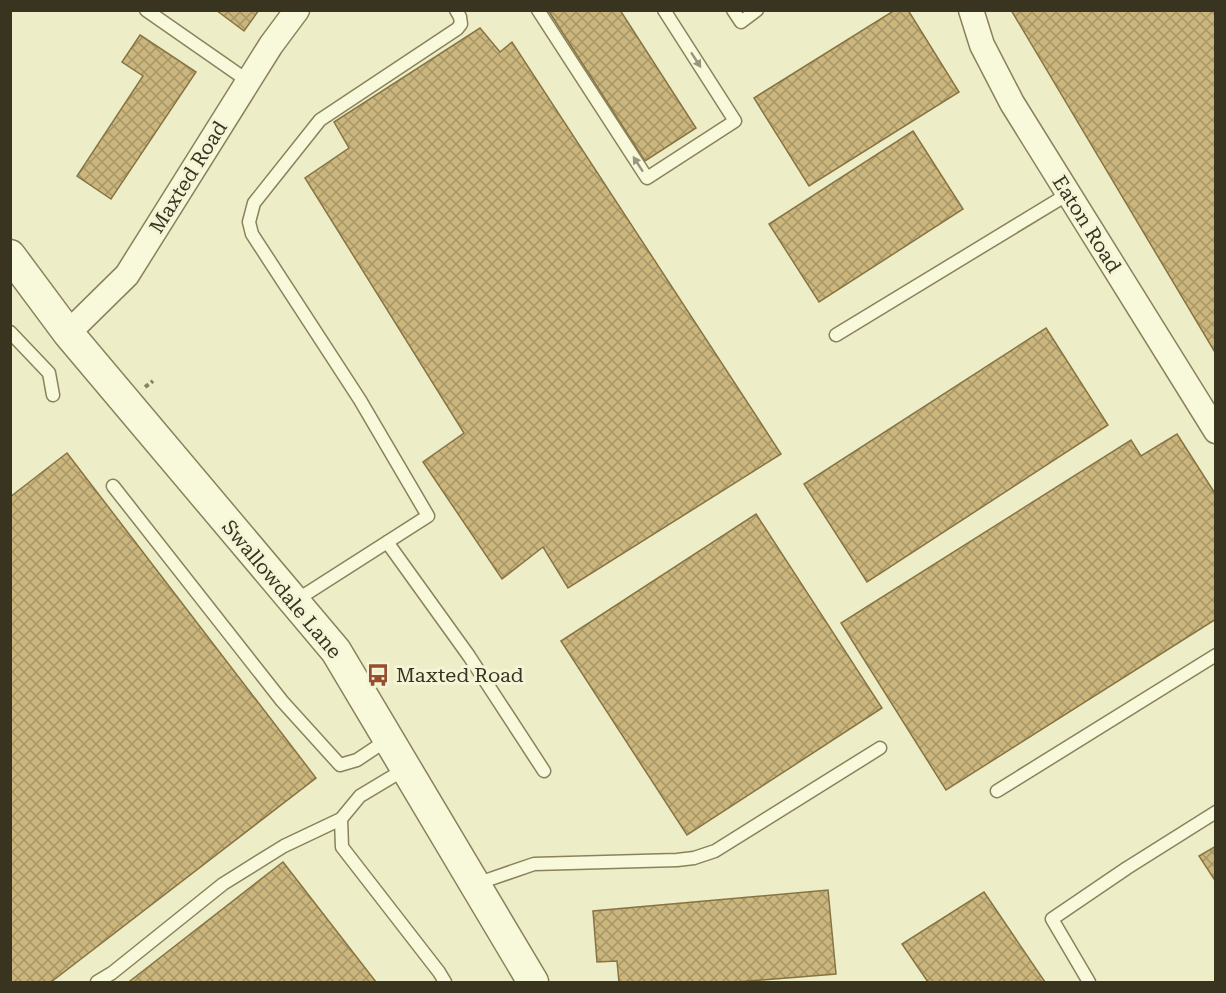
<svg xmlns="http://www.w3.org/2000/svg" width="1226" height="993" viewBox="0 0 1226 993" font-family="'Roboto Serif',serif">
	<defs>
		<pattern id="building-cross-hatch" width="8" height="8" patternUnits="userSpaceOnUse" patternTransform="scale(1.5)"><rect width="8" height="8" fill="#cbb67d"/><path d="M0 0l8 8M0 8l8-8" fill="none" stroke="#a69566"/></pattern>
	</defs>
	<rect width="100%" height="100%" fill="#ededc7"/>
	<path fill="url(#building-cross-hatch)" stroke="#877443" stroke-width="1.5" d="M216,10H259L244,31Z
		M548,10H620L696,128L645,161Z
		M895,10H908L959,92L809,186L754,98Z
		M1011,10H1216V354Z
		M480,28L500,52L512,42L781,454L568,588L543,547L502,579L423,462L464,433L305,178L349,148L334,122Z
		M140,35L196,72L111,199L77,176L143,76L122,62Z
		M913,131L963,209L819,302L769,224Z
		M1046,328L1108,425L867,582L804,484Z
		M1177,434L1216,495V619L946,790L841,623L1131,440L1141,456Z
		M67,453L316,778L51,982H10V497Z
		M756,514L882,708L687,835L561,641Z
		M1216,846V882L1199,856Z
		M283,862L376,982H131L130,981Z
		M828,890L836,974L737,982H619L617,961L597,962L593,911Z
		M984,892L1045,982H928L902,944Z"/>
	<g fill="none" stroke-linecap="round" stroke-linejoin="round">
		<g stroke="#89825c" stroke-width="15">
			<path id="service" d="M146,10L248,81
				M538,10L647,178L735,121L664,10
				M733,10L741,22L757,10
				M10,332L49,373L53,395
				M836,335L1068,194
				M113,486L282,701L340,765L357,760L387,740
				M387,542L469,656L544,771
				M295,601L428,516L360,400L252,234L249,222L254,203L320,120L457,29L461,24L460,17L456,10
				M405,769L360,796L341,819L342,847L439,972L445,982
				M997,791L1216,655
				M476,884L534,864L677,860L694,858L715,851L880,748
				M97,982L112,973L223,884L284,846L341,819
				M1089,982L1052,919L1127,868L1216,812"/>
		</g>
		<g stroke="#89825c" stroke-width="27">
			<path id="minor" d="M971,10L982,45L1012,103L1216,431
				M68,333L127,275L271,45L297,10"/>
		</g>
		<g stroke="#89825c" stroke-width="33">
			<path id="tertiary" d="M10,255L68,333L336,651L533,982"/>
		</g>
		<path stroke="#89825c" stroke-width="4" stroke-dasharray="4.5 3" stroke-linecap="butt" d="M145,387L153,381"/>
		<use href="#service" stroke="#f8f8da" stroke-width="12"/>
		<use href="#minor" stroke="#f8f8da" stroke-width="24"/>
		<use href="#tertiary" stroke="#f8f8da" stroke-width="30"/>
	</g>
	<defs><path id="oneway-solid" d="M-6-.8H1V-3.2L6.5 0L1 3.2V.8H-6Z" transform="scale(1.5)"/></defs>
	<g fill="#98967d">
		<use href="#oneway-solid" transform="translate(696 60) rotate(57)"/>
		<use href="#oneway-solid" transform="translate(638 164) rotate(-123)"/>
	</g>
	<defs>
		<g id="bus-bare" transform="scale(1.8)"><path d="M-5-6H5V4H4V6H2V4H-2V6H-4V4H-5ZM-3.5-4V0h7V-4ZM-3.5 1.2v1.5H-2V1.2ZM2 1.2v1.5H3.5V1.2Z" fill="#964e2e" stroke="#f4f5d6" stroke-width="2.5" paint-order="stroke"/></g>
	</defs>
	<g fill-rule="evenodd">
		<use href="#bus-bare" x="378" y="675"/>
	</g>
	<g text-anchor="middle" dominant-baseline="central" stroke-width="6" stroke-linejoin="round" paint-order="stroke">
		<g font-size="20" fill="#393420" stroke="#f4f5d6">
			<text transform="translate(188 177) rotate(-58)">Maxted Road</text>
			<text transform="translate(1087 224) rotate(58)">Eaton Road</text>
			<text transform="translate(282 589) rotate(50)">Swallowdale Lane</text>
		</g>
		<g font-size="20" fill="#393420" stroke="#f4f5d6" text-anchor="start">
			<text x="396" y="675">Maxted Road</text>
		</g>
	</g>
	<rect width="1226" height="993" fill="none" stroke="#393420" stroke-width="24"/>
</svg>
